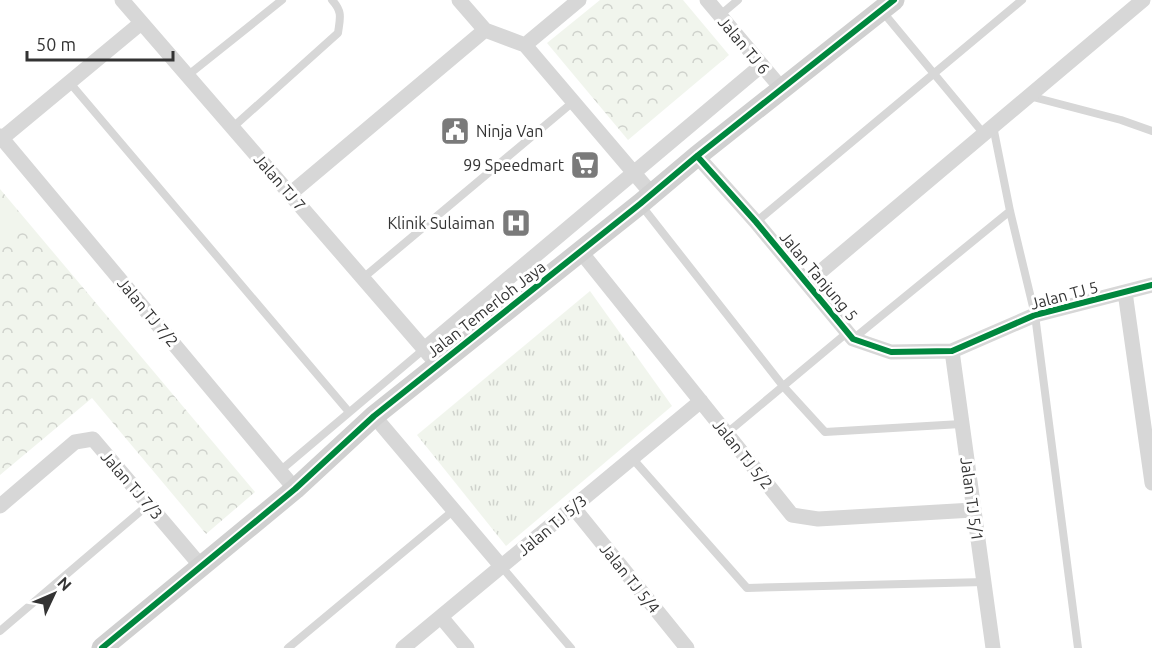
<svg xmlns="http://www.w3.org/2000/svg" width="1152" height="648" viewBox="0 0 1152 648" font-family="Ubuntu,sans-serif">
	<defs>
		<pattern id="grass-tufts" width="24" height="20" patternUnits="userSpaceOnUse" patternTransform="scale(1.5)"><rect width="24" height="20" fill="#f1f5ed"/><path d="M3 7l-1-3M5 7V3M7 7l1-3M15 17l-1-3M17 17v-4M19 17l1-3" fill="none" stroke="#cfd2cc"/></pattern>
		<pattern id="park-crowns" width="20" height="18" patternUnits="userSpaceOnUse" patternTransform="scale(1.5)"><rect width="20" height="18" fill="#f1f5ed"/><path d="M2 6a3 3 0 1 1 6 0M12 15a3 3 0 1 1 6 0" fill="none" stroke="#cfd2cc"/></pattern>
	</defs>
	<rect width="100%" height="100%" fill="#fff"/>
	<path fill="url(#grass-tufts)" d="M590,291L672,406L506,546L417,435Z"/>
	<path fill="url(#park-crowns)" d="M600,0H683L729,55L628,140L547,43Z
		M0,189L255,492L206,534L92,398L0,475Z"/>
	<path fill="#f1f5ed" d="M0,196L25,226L0,247Z"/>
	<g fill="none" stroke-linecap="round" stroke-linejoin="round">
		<path stroke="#d7d7d7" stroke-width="8" d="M882,11L984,134
			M719,16L738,0
			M187,76L282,0
			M70,83L349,412
			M1029,96L1121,120L1152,131
			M993,126L1010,211L1035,315L1078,648
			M232,128L338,33C340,18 343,12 332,0
			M641,205L783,386L825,432L961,424
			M756,222L1022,0
			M363,278L573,102
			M853,339L1010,211
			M727,433L848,332
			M632,458L747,588L985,582
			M281,470L423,350
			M501,566L571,648
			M0,631L149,504
			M288,648L454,510"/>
		<path stroke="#d7d7d7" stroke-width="15" d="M122,0L438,365
			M579,0L525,45L651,193
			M707,0L782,89
			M485,30L525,45
			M0,136L295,489
			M0,140L141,23
			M697,156L756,222L853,339L891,352L952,351L1035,315L1152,285
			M290,194L485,30L459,0
			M581,252L792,515L818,519L973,510
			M807,283L1143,0
			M1125,292L1152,483
			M423,350L762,65
			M952,351L993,648
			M374,416L501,566
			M0,506L75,442L93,439L200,565
			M573,507L687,648
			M441,617L467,648
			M403,648L701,401"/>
		<path stroke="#d0d0d0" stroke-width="21" d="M102,648L295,489L374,416L640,204L697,156L894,0"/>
		<g stroke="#fff" stroke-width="10">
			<path id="cycleway" d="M697,156L756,222L853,339L891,352L952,351L1035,315L1152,285
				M102,648L295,489L374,416L640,204L697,156L894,0"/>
		</g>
		<use href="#cycleway" stroke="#00873e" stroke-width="6"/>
	</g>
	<defs>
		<g id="civic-square" transform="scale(1.5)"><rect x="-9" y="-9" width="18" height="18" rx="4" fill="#7a7a7a" stroke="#fff"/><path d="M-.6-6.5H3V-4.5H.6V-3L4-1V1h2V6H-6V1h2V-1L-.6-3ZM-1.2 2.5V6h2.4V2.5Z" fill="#fff"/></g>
		<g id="supermarket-square" transform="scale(1.5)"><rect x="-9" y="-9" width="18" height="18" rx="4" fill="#7a7a7a" stroke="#fff"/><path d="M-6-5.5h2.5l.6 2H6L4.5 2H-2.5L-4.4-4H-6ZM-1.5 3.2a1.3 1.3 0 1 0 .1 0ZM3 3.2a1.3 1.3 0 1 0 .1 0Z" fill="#fff"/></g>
		<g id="hospital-square" transform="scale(1.5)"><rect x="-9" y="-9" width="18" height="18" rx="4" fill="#7a7a7a" stroke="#fff"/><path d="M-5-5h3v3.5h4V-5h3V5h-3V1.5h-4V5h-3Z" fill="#fff"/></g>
	</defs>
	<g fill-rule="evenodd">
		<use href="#civic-square" x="455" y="131"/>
		<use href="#supermarket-square" x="585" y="165"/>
		<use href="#hospital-square" x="516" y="223"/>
	</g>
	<g text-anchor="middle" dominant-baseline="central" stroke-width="6" stroke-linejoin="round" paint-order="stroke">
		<g font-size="16" fill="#333" stroke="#fff">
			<text transform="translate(744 45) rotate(50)">Jalan TJ 6</text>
			<text transform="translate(280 182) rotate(49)">Jalan TJ 7</text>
			<text transform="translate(819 276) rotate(50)">Jalan Tanjung 5</text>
			<text transform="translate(1064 295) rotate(-15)">Jalan TJ 5</text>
			<text transform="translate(486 309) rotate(-38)">Jalan Temerloh Jaya</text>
			<text transform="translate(148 312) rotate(50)">Jalan TJ 7/2</text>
			<text transform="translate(743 454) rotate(51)">Jalan TJ 5/2</text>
			<text transform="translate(132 485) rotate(49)">Jalan TJ 7/3</text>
			<text transform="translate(972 499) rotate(82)">Jalan TJ 5/1</text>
			<text transform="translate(552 525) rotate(-40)">Jalan TJ 5/3</text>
			<text transform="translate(630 578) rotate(51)">Jalan TJ 5/4</text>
		</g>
		<g font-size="16" fill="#333" stroke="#fff" text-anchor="end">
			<text x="476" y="131" text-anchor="start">Ninja Van</text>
			<text x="564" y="165">99 Speedmart</text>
			<text x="495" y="223">Klinik Sulaiman</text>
		</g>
	</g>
	<g transform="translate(54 594) rotate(46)" stroke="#ffffff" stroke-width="4.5" paint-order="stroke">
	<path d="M0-4.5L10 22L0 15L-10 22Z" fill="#333333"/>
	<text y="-9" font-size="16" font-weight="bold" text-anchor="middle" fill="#333333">N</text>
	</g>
	<path d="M27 51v9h146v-9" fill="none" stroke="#333333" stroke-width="3"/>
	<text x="36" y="51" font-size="18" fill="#333333" stroke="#ffffff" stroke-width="4.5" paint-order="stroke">50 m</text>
</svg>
